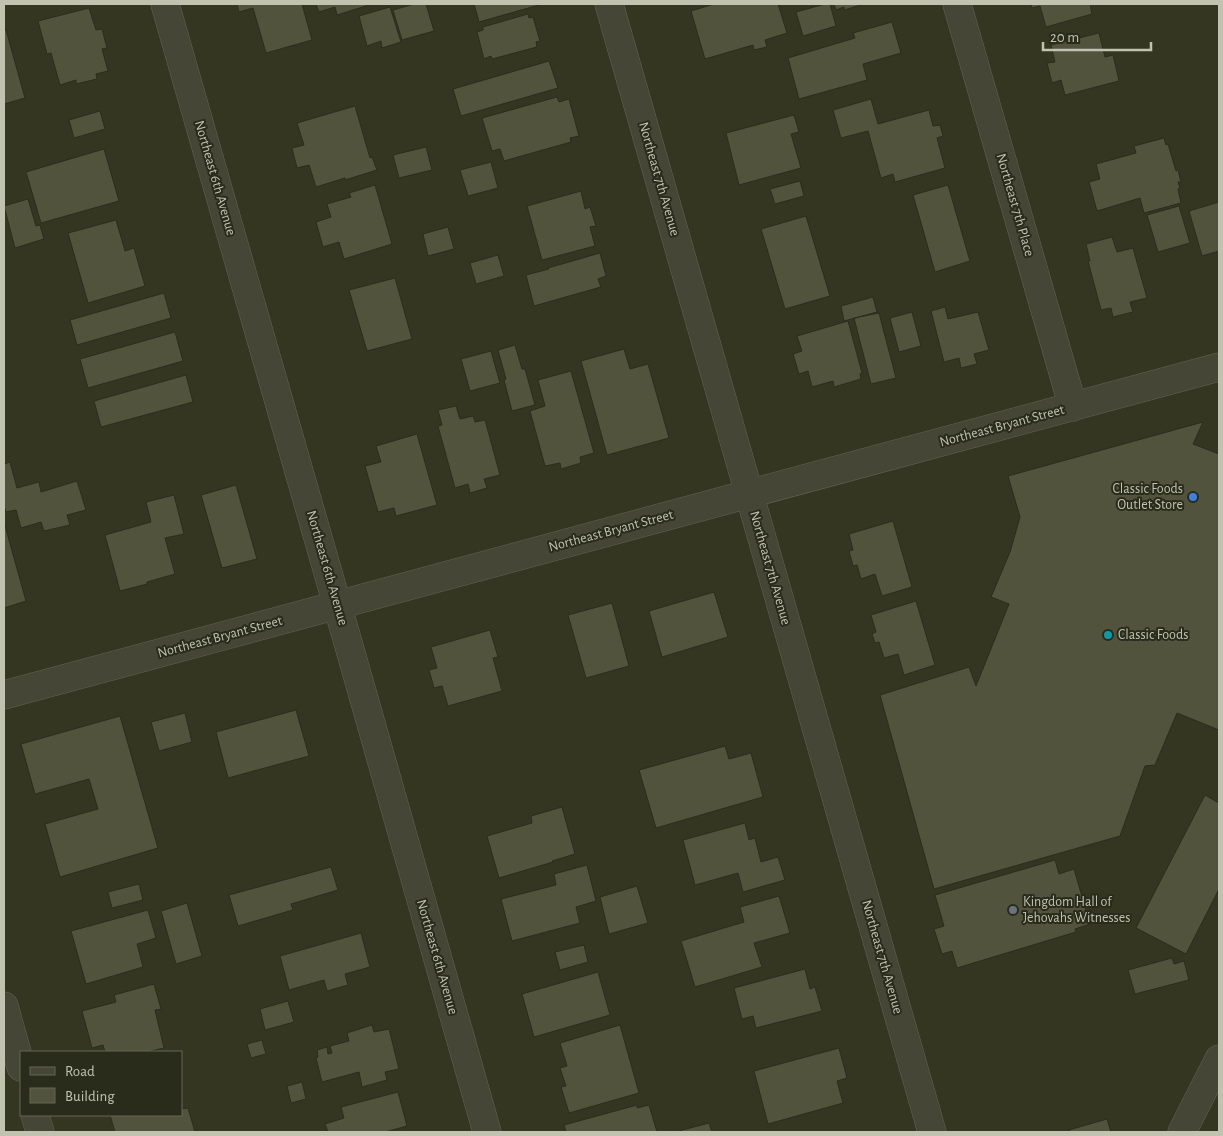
<svg xmlns="http://www.w3.org/2000/svg" width="1223" height="1136" viewBox="0 0 1223 1136" font-family="'Alegreya Sans',sans-serif">
	<rect width="100%" height="100%" fill="#343622"/>
	<path fill="#51533c" stroke="#2b2d1d" d="M237,4H302L312,40L266,53L253,8L239,12Z
		M316,4H365L366,6L337,15L335,7L319,12Z
		M414,4H426L434,31L402,40L393,10Z
		M474,4H539V5L479,22Z
		M714,4H778L787,33L765,40L767,47L754,50L753,45L705,59L691,11Z
		M825,4H830L836,26L803,36L796,12Z
		M834,4H864L844,10V7L836,10Z
		M1031,4H1090L1092,14L1046,27L1040,6L1032,8Z
		M390,7L401,42L382,48L381,41L367,46L359,16Z
		M89,8L96,30L102,29L107,48L102,49L108,71L96,74L97,79L76,84V80L60,85L51,53L47,54L38,21Z
		M528,14L529,18L533,17L540,41L536,42L537,47L492,59L491,56L484,59L477,32L483,30V27Z
		M892,22L901,53L863,64L867,80L799,99L788,58L855,38L853,33Z
		M6,30L25,98L4,104V31Z
		M1099,33L1105,57L1113,55L1119,81L1065,95L1061,80L1052,83L1047,63L1055,62L1051,45Z
		M549,61L558,88L461,116L453,89Z
		M557,97L559,102L569,99L579,136L570,138L571,142L504,161L500,149L492,151L482,118Z
		M871,99L878,124L929,110L933,126L940,125L943,136L937,138L945,168L895,182L893,174L881,178L868,131L841,138L833,110Z
		M355,106L370,158L372,157L377,170L345,180V178L316,187L309,165L297,168L292,148L304,145L297,123Z
		M100,111L105,129L74,138L69,120Z
		M794,115L799,132L791,134L801,168L739,185L726,133Z
		M1164,138L1166,145L1168,144L1176,171L1178,170L1181,182H1178L1180,188L1178,189L1181,203L1144,213L1140,198L1097,211L1089,182L1100,179L1096,164L1136,153L1134,146Z
		M426,147L432,170L399,178L393,155Z
		M104,149L119,201L41,223L26,172Z
		M491,162L498,188L468,196L460,170Z
		M800,181L804,196L775,204L770,189Z
		M375,185L392,244L344,259L339,242L323,247L316,222L331,217L327,204L351,197L349,193Z
		M948,185L970,261L935,272L913,195Z
		M581,191L585,209L590,207L596,226L590,227L595,246L542,260L527,206Z
		M28,199L36,226L40,225L44,239L15,248L4,206Z
		M1219,202V251L1202,256L1189,211Z
		M1179,206L1190,243L1158,252L1147,215Z
		M806,216L830,296L785,309L761,229Z
		M116,220L125,251L134,248L145,286L88,303L68,233Z
		M448,227L454,249L428,256L423,234Z
		M1112,237L1117,252L1133,248L1147,298L1130,302L1133,312L1113,317L1111,308L1101,310L1088,261H1090L1086,244Z
		M600,253L606,276L598,279L601,287L534,306L526,275L549,269L548,268Z
		M498,255L504,276L476,284L470,263Z
		M395,278L412,339L367,351L349,290Z
		M164,293L171,318L77,345L70,320Z
		M873,297L877,312L844,321L841,306Z
		M945,307L948,319L978,312L989,350L974,354L977,364L961,368L959,358L944,362L931,311Z
		M912,312L921,346L899,352L890,318Z
		M879,313L896,378L871,384L854,318Z
		M848,321L862,373L860,374L861,379L834,387L833,381L812,387L808,371L799,374L793,354L802,351L797,336Z
		M175,332L183,361L88,388L80,359Z
		M515,345L522,369H525L535,405L512,411L504,380L506,379L498,350Z
		M624,349L630,369L648,364L669,438L607,455L581,361Z
		M491,351L500,383L470,391L461,359Z
		M571,371L594,453L580,457L581,463L561,469L560,463L545,466L530,411L545,406L538,380Z
		M186,375L193,402L101,427L94,401Z
		M456,406L460,419L473,416L475,422L485,420L500,475L484,479L487,488L470,493L468,484L455,488L438,426L442,425L438,410Z
		M1203,422L1193,444L1219,454V730L1177,713L1155,765L1145,766L1120,836L934,889L880,695L969,667L976,686L1009,604L991,597L1010,552L1020,517L1008,476Z
		M417,434L437,505L396,516L394,508L378,512L365,466L381,462L376,446Z
		M10,462L17,488L39,482L41,492L77,481L86,510L67,515L70,525L44,531L41,522L21,528L16,510L6,512L4,506V464Z
		M236,485L257,559L222,568L201,495Z
		M174,495L184,534L165,538L175,574L147,582V584L120,591L105,535L151,522L146,502Z
		M893,521L912,587L882,596L875,574L861,579L857,565L853,566L849,551L853,550L849,534Z
		M4,522L26,601L4,608Z
		M714,592L728,637L662,657L649,611Z
		M916,601L935,665L904,675L898,654L884,658L879,642L875,643L872,634L876,632L871,615Z
		M612,603L629,666L586,678L568,615Z
		M490,630L498,657L493,658L502,691L448,706L442,686L434,688L429,670L437,668L431,647Z
		M296,710L309,756L228,778L216,732Z
		M185,713L192,742L159,751L151,722Z
		M120,716L158,848L60,877L45,824L98,809L89,779L35,794L21,744Z
		M725,746L729,759L751,753L763,797L656,828L639,770Z
		M1205,795L1219,803V889L1186,954L1136,928Z
		M562,807L575,854L552,861L553,862L499,878L487,836L532,823L531,816Z
		M745,823L749,840L755,838L761,862L778,857L785,880L743,892L738,873L695,885L683,840Z
		M1055,860L1059,874L1074,869L1090,924L1075,929L1076,932L957,968L952,951L942,954L934,929L944,926L935,895Z
		M587,865L596,901L576,907L580,923L512,941L501,899L556,885L554,874Z
		M331,867L338,890L291,904L293,910L238,926L229,895Z
		M139,884L143,900L112,908L108,892Z
		M637,886L648,923L609,934L600,897Z
		M779,896L790,933L754,943L762,967L695,987L681,941L744,922L740,907Z
		M187,903L202,956L176,964L161,911Z
		M148,910L156,938L137,944L143,967L86,984L71,931Z
		M361,933L370,967L345,974L348,985L327,991L324,980L289,990L280,956Z
		M584,945L588,962L560,970L555,952Z
		M1172,958L1174,964L1184,961L1189,980L1135,994L1128,970Z
		M805,969L810,989L815,987L822,1011L756,1028L753,1016L742,1019L734,988Z
		M598,972L610,1015L534,1037L522,994Z
		M154,984L161,1009L155,1010L164,1048L147,1052H105L103,1045L92,1048L82,1011L116,1002L114,995Z
		M288,1001L294,1022L265,1030L260,1009Z
		M372,1025L374,1032L389,1029L399,1069L385,1072L387,1080L362,1087L359,1072L322,1082L316,1058L318,1057L317,1050L327,1047L328,1054L332,1053L330,1046L349,1041L347,1033Z
		M620,1025L639,1093L569,1113L561,1087L566,1086L560,1068L567,1066L560,1043Z
		M262,1040L266,1054L251,1058L247,1044Z
		M839,1048L847,1078L837,1081L843,1103L768,1124L754,1071Z
		M302,1082L306,1099L291,1103L287,1086Z
		M398,1092L407,1126L385,1132H328L325,1124L344,1118L341,1107Z
		M637,1105V1108L649,1105L657,1132H566L564,1125Z
		M188,1108L195,1132H115L110,1115H181V1109Z
		M1107,1119L1111,1132H1070L1069,1130Z
		M709,1123L712,1132H675Z"/>
	<g fill="none" stroke-linecap="round" stroke-linejoin="round">
		<g stroke="#636453" stroke-width="29">
			<path id="street" d="M165,4L347,639L487,1132
				M609,4L932,1132
				M957,4L1073,407
				M4,695L1219,367
				M4,1006L21,1067
				M35,1115L40,1132
				M1182,1132L1219,1059"/>
		</g>
		<use href="#street" stroke="#454636" stroke-width="28"/>
	</g>
	<circle fill="#3f7fe0" stroke="#292b1b" stroke-width="2" cx="1193" cy="497" r="5"/>
	<circle fill="#0f9aa8" stroke="#292b1b" stroke-width="2" cx="1108" cy="635" r="5"/>
	<circle fill="#6b7280" stroke="#292b1b" stroke-width="2" cx="1013" cy="910" r="5"/>
	<g text-anchor="middle" dominant-baseline="central" stroke-width="4" stroke-linejoin="round" paint-order="stroke">
		<g font-size="14" fill="#c1c3b0" stroke="#292b1b">
			<text transform="translate(215 178) rotate(74)">Northeast 6th Avenue</text>
			<text transform="translate(659 179) rotate(74)">Northeast 7th Avenue</text>
			<text transform="translate(1015 205) rotate(74)">Northeast 7th Place</text>
			<text transform="translate(1002 426) rotate(-15)">Northeast Bryant Street</text>
			<text transform="translate(611 531) rotate(-15)">Northeast Bryant Street</text>
			<text transform="translate(327 568) rotate(74)">Northeast 6th Avenue</text>
			<text transform="translate(770 568) rotate(74)">Northeast 7th Avenue</text>
			<text transform="translate(220 637) rotate(-15)">Northeast Bryant Street</text>
			<text transform="translate(437 957) rotate(74)">Northeast 6th Avenue</text>
			<text transform="translate(882 957) rotate(74)">Northeast 7th Avenue</text>
		</g>
		<g font-size="14" fill="#c1c3b0" stroke="#292b1b" text-anchor="start">
			<text x="1183" y="489" text-anchor="end">Classic Foods<tspan x="1183" dy="16">Outlet Store</tspan></text>
			<text x="1118" y="635">Classic Foods</text>
			<text x="1023" y="902">Kingdom Hall of<tspan x="1023" dy="16">Jehovahs Witnesses</tspan></text>
		</g>
	</g>
	<rect width="1223" height="1136" fill="none" stroke="#c1c3b0" stroke-width="10"/>
	<rect x="20" y="1051" width="162" height="65" fill="#292b1b" stroke="#666857"/>
	<rect x="30" y="1067" width="25" height="8" fill="#454636" stroke="#666857"/>
	<text x="65" y="1076" font-size="15" fill="#c1c3b0">Road</text>
	<rect x="30" y="1088" width="25" height="15" fill="#51533c" stroke="#666857"/>
	<text x="65" y="1101" font-size="15" fill="#c1c3b0">Building</text>
	<path d="M1043 42v8h108v-8" fill="none" stroke="#c1c3b0" stroke-width="2.5"/>
	<text x="1050" y="42" font-size="15" fill="#c1c3b0" stroke="#292b1b" stroke-width="4" paint-order="stroke">20 m</text>
</svg>
